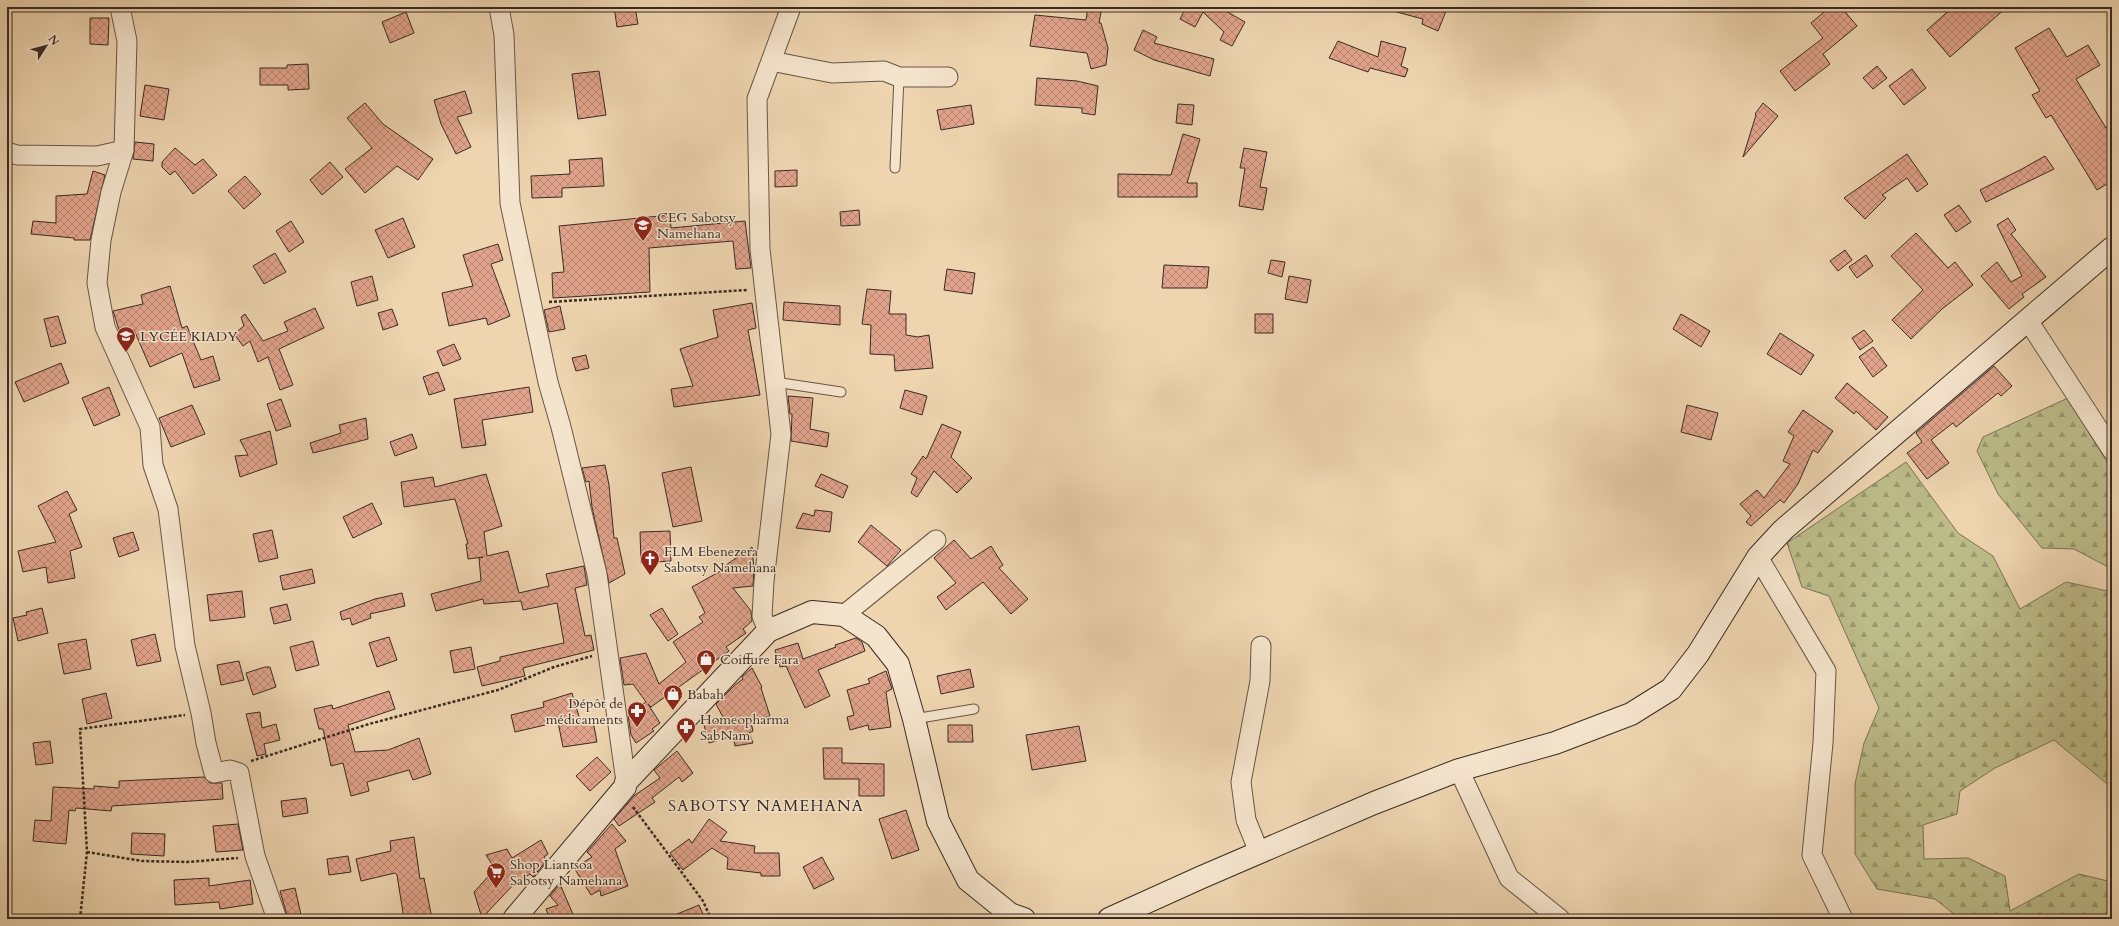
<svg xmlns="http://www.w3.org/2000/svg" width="2119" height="926" viewBox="0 0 2119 926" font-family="Cardo,serif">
	<defs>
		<pattern id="forest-firs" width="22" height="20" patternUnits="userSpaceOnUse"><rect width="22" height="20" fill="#bcbc89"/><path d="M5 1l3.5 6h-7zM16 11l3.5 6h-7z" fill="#9a9970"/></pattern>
		<pattern id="building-cross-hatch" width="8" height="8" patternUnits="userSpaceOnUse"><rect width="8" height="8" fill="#e2a48c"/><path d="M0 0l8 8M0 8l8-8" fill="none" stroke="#b88672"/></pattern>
	</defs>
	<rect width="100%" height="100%" fill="#eed5b0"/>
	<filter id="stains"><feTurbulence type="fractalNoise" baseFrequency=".005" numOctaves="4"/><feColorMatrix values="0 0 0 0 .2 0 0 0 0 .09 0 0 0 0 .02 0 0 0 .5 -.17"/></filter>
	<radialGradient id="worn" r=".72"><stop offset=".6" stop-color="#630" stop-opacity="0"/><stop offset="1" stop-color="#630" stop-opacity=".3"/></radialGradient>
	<path fill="url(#forest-firs)" stroke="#7b7356" d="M2068,398L2112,470V569L2074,549L2042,548L1998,494L1977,451L1983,437Z
		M1906,462L1958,533L1993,556L2020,609L2066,582L2112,592V788L2054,740L1995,768L1960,791L1957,814L1923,825L1924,859L1968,858L2005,876L2010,911L2079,874L2112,882V919H1960L1935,899L1877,889L1855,854V784L1864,743L1879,708L1829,596L1802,587L1787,543Z"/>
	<path fill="url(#building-cross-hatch)" stroke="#3a2a24" d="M614,7H635L638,24L617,27Z
		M1088,7H1102L1099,23H1101L1108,48L1106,65L1091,69L1087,53L1030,46L1035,15L1086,20Z
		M1186,7H1219L1245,22L1232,46L1220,40L1224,32L1203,12L1195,27L1180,19Z
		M1394,7H1434L1446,11L1438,31L1422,24L1423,19L1393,11Z
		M1830,7H1841L1857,26L1823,54L1830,64L1795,91L1780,71L1823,38L1811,23Z
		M1953,7H2007L1950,57L1927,30Z
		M406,12L414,33L390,43L382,22Z
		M90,18H109L108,45L90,44Z
		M2049,28L2067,57L2088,45L2100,65L2076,79L2106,128L2112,124V181L2097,190L2051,115L2046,118L2032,95L2040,91L2015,48Z
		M1143,30L1157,37L1154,43L1214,59L1210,76L1154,60L1134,50Z
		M1338,41L1378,57L1381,41L1406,48L1401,66L1408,69L1405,77L1370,68L1368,72L1329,58Z
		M308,64L309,89L288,90V85H260V68H287V65Z
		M1877,66L1887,78L1873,89L1863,78Z
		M1912,69L1926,88L1904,105L1889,86Z
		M599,71L606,115L578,119L572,74Z
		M1037,78L1077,81L1098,86L1095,115L1082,113V108L1035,105Z
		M145,85L169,89L164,120L140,116Z
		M465,91L472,113L457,117L471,147L456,154L441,124L434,100Z
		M365,103L383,124L433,159L418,180L397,166L365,193L345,169L372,148L347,118Z
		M1763,103L1778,116L1743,157L1756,115L1755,114Z
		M1178,104L1194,105L1192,125L1176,123Z
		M971,105L974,124L941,130L937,110Z
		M1183,134L1200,139L1187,183H1197V197H1118V174L1171,175Z
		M135,142L154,144L153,161L133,159Z
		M175,148L195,165L203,159L217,175L193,194L175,171L170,175L162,167V162Z
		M1244,148L1267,152L1260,187L1267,188L1263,210L1239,206L1245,168H1240Z
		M1907,154L1928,184L1917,192L1907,178L1882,195L1886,198L1865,219L1844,198Z
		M2045,156L2054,169L1986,202L1980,190L2022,169Z
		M602,158L604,186L562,188V197L532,198L531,176L570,174L569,160Z
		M330,162L343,177L322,195L310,180Z
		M797,170V186L775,187V171Z
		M93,171L105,175L90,240H74V238L31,234L33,221L56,223V196L87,194Z
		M245,176L261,194L244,209L228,191Z
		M1959,205L1971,222L1956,232L1944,215Z
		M859,210L860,225L841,226L840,212Z
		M670,215L671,228L745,221L751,268L736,269L733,241L649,248L650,292L553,298L552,273L564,272L559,226Z
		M403,218L415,247L388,258L375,230Z
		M2008,218L2016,230L2011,234L2046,277L2022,294L2024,297L2009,309L1981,276L1997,262L2011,282L2022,276L1997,225Z
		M291,221L304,242L289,252L276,231Z
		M1916,233L1948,268L1955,262L1973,285L1942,309L1911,339L1892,320L1923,290L1891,256Z
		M498,244L503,260L491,264L510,316L488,325L486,318L449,326L442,293L473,286L463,255Z
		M1845,250L1852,260L1838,271L1830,261Z
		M275,253L286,272L264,284L253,266Z
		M1866,255L1873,266L1857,278L1849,267Z
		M1271,260L1285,262L1282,277L1268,273Z
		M1164,265L1209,267L1207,288H1162Z
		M947,269L975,273L972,294L944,290Z
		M372,276L378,300L357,306L351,282Z
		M1289,276L1311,280L1307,303L1285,299Z
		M170,286L182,328L187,326L201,360L213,356L220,380L194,388L182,353L150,367L134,330L120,333L113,311L143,304L141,295Z
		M867,289L891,291L889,314H906V335L918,337L929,335L933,368L895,371L894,355L870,354L871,325L862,324Z
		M784,302L840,306V325L783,320Z
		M752,303L756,328L748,330L760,395L674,407L671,389L693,386L680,349L718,337L713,310Z
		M560,306L565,329L549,332L544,310Z
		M315,308L324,328L279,349L293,385L280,390L268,357L258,362L250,341L243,346L234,334L244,326L241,317L245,314L263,341L288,331L284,322Z
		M392,309L398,325L383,330L378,313Z
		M1255,314H1273V333H1255Z
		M1681,314L1710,331L1701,347L1673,329Z
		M58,316L66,343L51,347L44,319Z
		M1864,330L1873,341L1860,350L1852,338Z
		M1780,333L1814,355L1801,375L1767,354Z
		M454,344L461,359L443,366L437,351Z
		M1873,347L1887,366L1873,377L1859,357Z
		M586,355L589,368L576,371L572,358Z
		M61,363L69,383L24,402L15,382Z
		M1994,366L2012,386L2001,396L1998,393L1956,427L1953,423L1931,440L1949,463L1927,479L1907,453L1922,442L1916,433Z
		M438,372L445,390L429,395L423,377Z
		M1847,383L1888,417L1876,430L1856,411L1854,414L1835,398Z
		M109,387L120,415L94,426L82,398Z
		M529,387L533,412L482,420L486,445L462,448L454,399Z
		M905,390L927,396L922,415L900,408Z
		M788,396L813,398L810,429L829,433L827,447L791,441L792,414H790Z
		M281,399L291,426L276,431L267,404Z
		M192,405L205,434L171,447L159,418Z
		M1687,405L1718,413L1711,440L1681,432Z
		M1803,410L1833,431L1818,453L1813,450L1798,484L1784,503L1780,500L1751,526L1746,522L1751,516L1740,504L1757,490L1764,498L1790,464L1783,461L1794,436L1788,432Z
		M366,418L368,439L313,453L310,443L341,433L339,425Z
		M942,424L961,432L951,457L972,478L957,493L934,471L917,497L911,493L917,478L911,474L923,456L926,459Z
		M270,431L277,464L240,477L235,456L248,455L240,440Z
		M412,434L417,448L395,456L390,442Z
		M605,465L609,485L614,538H617L625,574L609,583L592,507L589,481L586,482L582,468Z
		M691,467L702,521L673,527L662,473Z
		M486,474L502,526L484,532L487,556L508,551L519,593L549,586L546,574L584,566L587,585L575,588L585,636L591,635L594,650L523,668L525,676L482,686L477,667L500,661V657L564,643L557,603L523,610L521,601L484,604L483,599L436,611L431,594L481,581L479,558L483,557L468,559L466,544H468L455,499L404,507L401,482L433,477L435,487Z
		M821,474L848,486L843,498L815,486Z
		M67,491L77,510L69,514L82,547L70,551L75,578L48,583L46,567L23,572L18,551L56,542L38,506Z
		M372,503L382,524L353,538L343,517Z
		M815,510L832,512L830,532L796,528L803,513L814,516Z
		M871,525L901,550L887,566L858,542Z
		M272,530L278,558L259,562L253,534Z
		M670,531L671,561L641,563L640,532Z
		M133,532L139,550L119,557L113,538Z
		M954,540L971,559L991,546L1003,565L999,568L1028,599L1011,614L983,582L946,610L937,597L956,583L934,558Z
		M752,547L754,569L753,586L733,588L751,611L752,621L743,629L746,633L726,647L729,651L651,707L648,704L660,723L652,729L654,731L636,743L631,735L628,715L646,702L633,684L624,685L620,658L646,653L659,684L686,662L673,642L703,622L699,617L705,613L692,587L726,568V565L739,556L737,551L748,550Z
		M312,569L315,583L283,590L280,576Z
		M242,591L245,617L210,621L207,595Z
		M402,593L405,606L370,614L371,618L352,625L350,618L342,620L340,612L375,599Z
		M287,604L291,620L274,624L270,608Z
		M42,608L48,633L18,641L13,618L27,615L26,612Z
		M662,608L678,634L668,641L650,615Z
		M155,634L161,661L137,666L131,640Z
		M389,637L397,660L377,667L369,643Z
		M856,638L862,642L865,651L818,670L830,696L805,708L786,666L780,667L775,650L798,643L803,659L836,647L835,645Z
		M86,639L91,669L64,674L58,644Z
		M313,641L319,665L296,671L290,647Z
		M471,647L475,669L454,673L450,651Z
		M239,661L244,680L221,685L217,665Z
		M265,667H270L276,687L253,695L246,673Z
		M752,668L762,687L761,688L770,716L751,722L753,731L749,733L753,743L735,746L733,736L709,743L704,725L724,719L716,704L735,685L743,679L742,677Z
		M970,669L974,687L941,694L937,676Z
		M886,671L892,689L886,692L891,727L869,730L868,725L850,730L847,717L854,715L847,690L870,683L868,679Z
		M389,691L395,709L348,725L355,752L388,750L419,738L431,774L413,780L409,770L367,782L369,791L351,796L343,763L331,766L323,729H319L314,709L332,705L333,709Z
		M106,693L112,718L87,724L82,699Z
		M572,693L581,723L593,721L597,742L563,747L558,722L515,732L511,715L544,707L543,702Z
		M260,712L262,728L276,724L280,740L264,744L266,754L257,756L246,714Z
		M948,725H972L973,742H948Z
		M1079,726L1086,761L1032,770L1026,735Z
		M50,741L53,763L36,765L33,743Z
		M823,748H842V763L884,764V796H859V779H824Z
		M677,751L693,773L682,782L679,777L652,798L655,802L619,826L614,819L635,795L660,778L654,770Z
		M597,757L611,772L590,791L576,776Z
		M204,777L210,783H222L223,799L112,806L111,811L76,808L75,811L69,810L66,844L33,841L35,820L51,821L53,787L94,789V786L119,788V781Z
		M306,798L308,813L283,817L281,801Z
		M906,810L919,850L892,859L879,819Z
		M709,819L727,832L720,841L755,846L754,853H779L780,876H761V873L727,869L728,858L712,848L683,870L670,853L689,839L692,843Z
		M238,824L243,850L216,852L213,826Z
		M612,824L626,841L615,849L628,886L601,896L600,890L591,895L574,868L592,857L587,852Z
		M132,833L165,834L164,856L131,854Z
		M414,837L420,879L424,878L432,919H404L397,875L395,873L361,881L356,859L391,851L390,841Z
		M541,840L548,854L544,857L546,861L533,877L530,874L515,883L482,918L474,892L495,869L486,855L507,849L512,858Z
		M348,856L351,872L329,875L327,859Z
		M822,857L834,879L814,889L803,867Z
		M209,878V886L250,880L253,904L220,909L219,902L175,905L174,880Z
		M560,884L575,919H571L567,914L556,919H550L546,909L558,905L550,896Z
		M295,888L302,919H288L280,891Z
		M699,905L705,919H665Z"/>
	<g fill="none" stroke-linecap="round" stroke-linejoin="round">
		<g stroke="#675547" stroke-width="11">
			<path id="lane" d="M895,168L899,77
				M775,382L841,392
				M914,719L974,709"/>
		</g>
		<g stroke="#675547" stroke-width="21">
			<path id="street" d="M120,7L127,41L124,150L111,192L101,240L97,283L105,327L150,427L153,465L168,509L185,646L201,713L206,743L214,773L230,770L239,773L255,856L277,919
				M499,7L504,35L510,203L548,382L561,427L597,574L626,782
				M771,61L832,73L884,71L899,77H948
				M7,152L17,155L97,156L124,150
				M2027,319L2112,450
				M1758,557L1826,671L1823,743L1812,855L1843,919
				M844,615L936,540
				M768,631L762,616L764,581L781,434L760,249L757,99L791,7
				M1459,770L1509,878L1560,919
				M1259,852L1246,820L1241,782L1260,681L1261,646"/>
		</g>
		<g stroke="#3a2a24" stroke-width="24">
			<path id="secondary" d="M514,919L625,787L626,782L768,631L812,612L844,615L876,636L898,664L914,719L938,821L968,880L1010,914L1024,919
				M1109,919L1202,877L1374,803L1459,770L1555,743L1631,714L1671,689L1698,654L1758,557L1783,530L2112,248"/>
		</g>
		<path stroke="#3a2a24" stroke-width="2.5" stroke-dasharray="3 2" stroke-linecap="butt" d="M549,302L747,290
			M251,761L369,724L498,690L554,667L592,656
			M633,807L703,901L711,919
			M87,852L142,861L187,862L238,858
			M80,919L87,852L80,729L185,715"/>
		<use href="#lane" stroke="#f4e4cc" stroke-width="9"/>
		<use href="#street" stroke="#f4e4cc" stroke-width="19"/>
		<use href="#secondary" stroke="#f4e4cc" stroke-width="22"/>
	</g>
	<defs>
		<g id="school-pin" transform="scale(1)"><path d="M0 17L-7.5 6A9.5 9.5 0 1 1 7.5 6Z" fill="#8f2418" stroke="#f4e4cc"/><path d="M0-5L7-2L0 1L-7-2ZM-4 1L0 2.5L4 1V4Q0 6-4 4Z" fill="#fff"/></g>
		<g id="church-pin" transform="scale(1)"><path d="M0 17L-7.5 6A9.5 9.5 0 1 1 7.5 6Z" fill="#8f2418" stroke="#f4e4cc"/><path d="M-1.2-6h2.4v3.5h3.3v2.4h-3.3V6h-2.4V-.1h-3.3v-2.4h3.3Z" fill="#fff"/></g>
		<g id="shop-pin" transform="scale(1)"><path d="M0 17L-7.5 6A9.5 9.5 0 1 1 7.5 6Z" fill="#8f2418" stroke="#f4e4cc"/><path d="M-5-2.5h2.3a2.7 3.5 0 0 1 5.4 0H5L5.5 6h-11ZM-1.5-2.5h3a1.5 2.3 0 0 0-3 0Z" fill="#fff"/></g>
		<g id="pharmacy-pin" transform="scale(1)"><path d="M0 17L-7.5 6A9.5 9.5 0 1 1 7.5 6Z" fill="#8f2418" stroke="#f4e4cc"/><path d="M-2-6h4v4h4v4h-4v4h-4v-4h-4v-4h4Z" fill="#fff"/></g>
		<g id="supermarket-pin" transform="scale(1)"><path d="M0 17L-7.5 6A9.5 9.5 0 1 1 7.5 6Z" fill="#8f2418" stroke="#f4e4cc"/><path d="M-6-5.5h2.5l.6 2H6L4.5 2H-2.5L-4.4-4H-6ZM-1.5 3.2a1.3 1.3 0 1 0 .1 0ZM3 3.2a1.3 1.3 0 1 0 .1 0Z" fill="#fff"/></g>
	</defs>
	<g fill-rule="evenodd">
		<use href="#school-pin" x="643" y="225"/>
		<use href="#school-pin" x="126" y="336"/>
		<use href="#church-pin" x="650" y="559"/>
		<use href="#shop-pin" x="706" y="659"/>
		<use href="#shop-pin" x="673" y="694"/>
		<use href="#pharmacy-pin" x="637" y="711"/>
		<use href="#pharmacy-pin" x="686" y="727"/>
		<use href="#supermarket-pin" x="496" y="872"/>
	</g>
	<g text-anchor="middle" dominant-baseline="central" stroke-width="3" stroke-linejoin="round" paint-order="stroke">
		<g font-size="14" fill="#3a2a24" stroke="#f4e4cc" text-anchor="start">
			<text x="657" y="217">CEG Sabotsy<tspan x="657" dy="16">Namehana</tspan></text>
			<text x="140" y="336">LYCÉE KIADY</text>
			<text x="664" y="551">FLM Ebenezera<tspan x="664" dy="16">Sabotsy Namehana</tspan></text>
			<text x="720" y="659">Coiffure Fara</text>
			<text x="687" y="694">Babah</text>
			<text x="623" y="703" text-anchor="end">Dépôt de<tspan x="623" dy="16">médicaments</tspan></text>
			<text x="700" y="719">Homeopharma<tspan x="700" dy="16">SabNam</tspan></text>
			<text x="510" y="864">Shop Liantsoa<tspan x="510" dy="16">Sabotsy Namehana</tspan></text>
		</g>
		<g font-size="16" letter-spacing="1" fill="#3a2a24" stroke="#f4e4cc">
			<text x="766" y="806">SABOTSY NAMEHANA</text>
		</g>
	</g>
	<rect width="2119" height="926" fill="none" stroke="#eed5b0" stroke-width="24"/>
	<rect x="8" y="8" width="2103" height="910" fill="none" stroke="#3a2a24" stroke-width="2"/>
	<rect x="12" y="12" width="2095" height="902" fill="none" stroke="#3a2a24"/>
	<g transform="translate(46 46) rotate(54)" stroke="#f4e4cc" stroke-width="3" paint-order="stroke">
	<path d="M0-3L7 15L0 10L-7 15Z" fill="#3a2a24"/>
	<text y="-6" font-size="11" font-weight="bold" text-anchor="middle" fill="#3a2a24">N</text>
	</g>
	<rect width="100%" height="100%" filter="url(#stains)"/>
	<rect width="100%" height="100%" fill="url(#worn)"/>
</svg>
